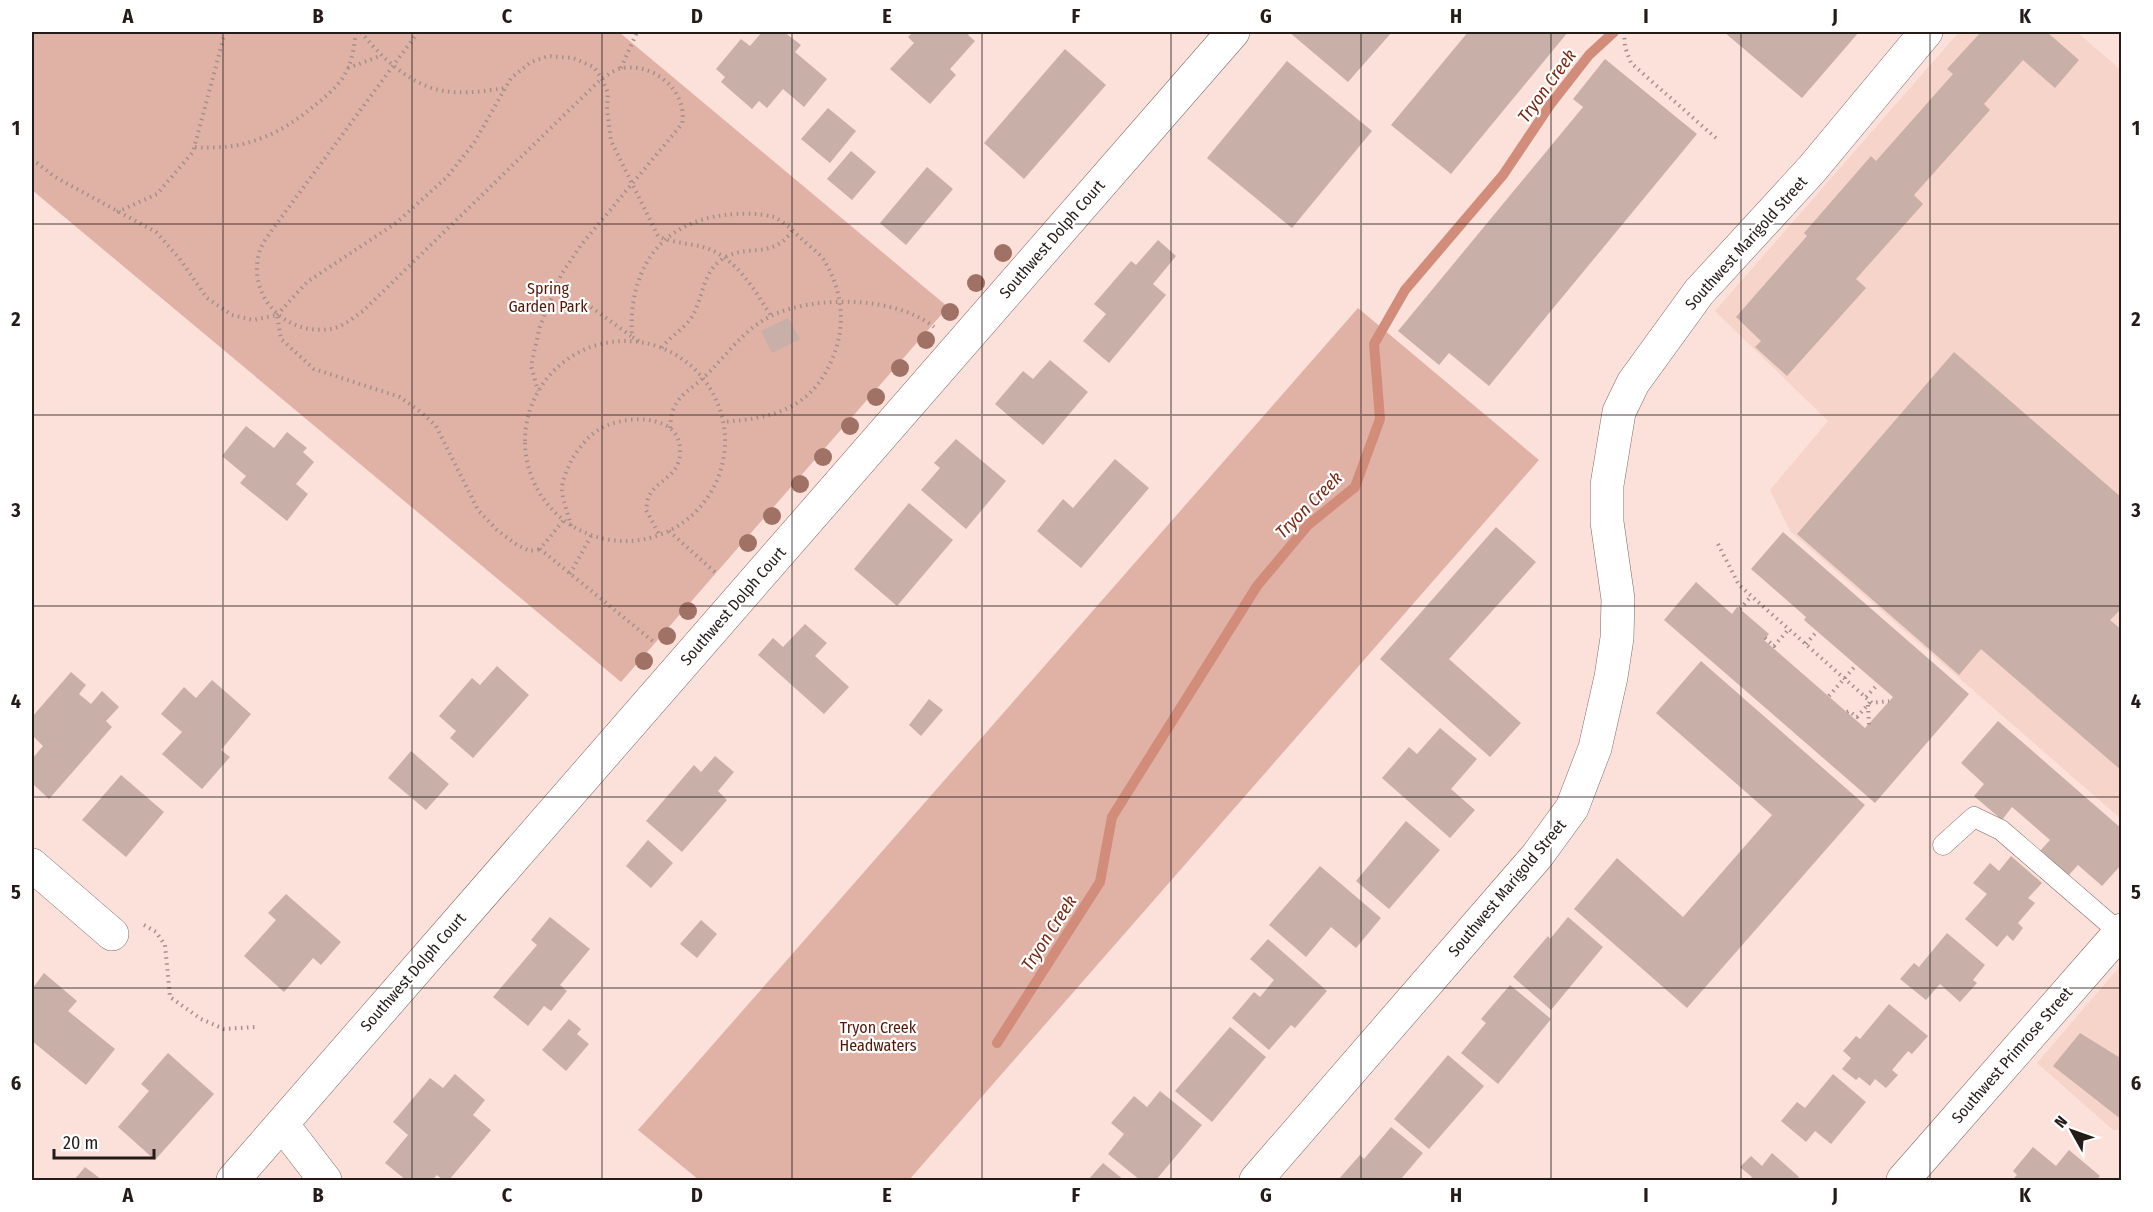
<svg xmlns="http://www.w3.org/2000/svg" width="2153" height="1212" viewBox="0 0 2153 1212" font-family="'Fira Sans Condensed',sans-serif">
	<rect width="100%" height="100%" fill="#fce1da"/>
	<path fill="#f7d4ca" d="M1959,32H2077L2121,70V819L1790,531L1770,490L1828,421L1715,311Z
		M2121,965V1130H2113L2037,1063Z"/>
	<path fill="#e0b2a6" d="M32,32H619L948,307L621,682L32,190Z
		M1358,308L1539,460L909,1180H699L638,1130Z"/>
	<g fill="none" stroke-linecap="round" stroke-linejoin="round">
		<path stroke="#d28d7a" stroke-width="10" d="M997,1043L1100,882L1112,817L1257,586L1308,525L1355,487L1380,419L1374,344L1405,290L1503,175L1550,105L1589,55L1614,32"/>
	</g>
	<path fill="#c8afa7" d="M762,32H784L801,45L795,52L827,79L804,107L783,89L767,108L759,101L752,109L721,82L725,77L716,69L741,39L750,46Z
		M913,32H971L968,35L975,41L950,69L956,75L930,104L890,69L914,43L908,37Z
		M1289,32H1392L1348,82Z
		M1468,32H1568L1451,174L1391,125Z
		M1724,32H1859L1802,98Z
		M1981,32H2047L2079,60L2055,88L2023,60L1984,104L1990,110L1914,195L1923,204L1856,279L1866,288L1787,376L1755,347L1761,341L1736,317L1807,236L1804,233L1871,156L1876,161L1953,74L1947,69Z
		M1065,49L1106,85L1024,179L984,143Z
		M1605,59L1697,134L1489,386L1449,353L1439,365L1398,331L1583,107L1573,99Z
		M1287,61L1372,131L1292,228L1207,158Z
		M828,108L856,131L830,163L801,139Z
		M851,151L876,172L852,200L827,179Z
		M927,167L953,189L906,245L880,223Z
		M1158,240L1176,256L1153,284L1166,295L1109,363L1083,341L1106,314L1094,304L1131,261L1136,265Z
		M788,318L800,339L772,353L761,331Z
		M1954,352L2122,498V608L2110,620L2122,630V771L1981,649L1959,675L1797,534Z
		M1050,360L1088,392L1043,445L995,404L1023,371L1033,379Z
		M246,426L274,448L287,432L307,448L303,452L314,462L296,484L308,494L287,521L240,483L246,476L222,456Z
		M956,439L1006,481L966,529L921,490L940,468L934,463Z
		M1115,459L1149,488L1081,568L1037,531L1063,499L1073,508Z
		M909,503L953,540L897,606L854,569Z
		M1496,527L1536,562L1449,659L1521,723L1490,757L1380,659Z
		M1783,532L1969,694L1875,803L1664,620L1696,582L1732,614L1737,607L1740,609L1769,634L1764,640L1865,728L1893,697L1804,620L1806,617L1751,569Z
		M805,624L827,643L815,656L849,687L824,714L758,655L773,638L783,647Z
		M1701,661L1865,805L1687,1008L1574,909L1617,858L1683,917L1772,815L1656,713Z
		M497,666L529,695L473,758L450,738L456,731L439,716L472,678L480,685Z
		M71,672L86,685L79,694L91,704L102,691L119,707L106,721L112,727L49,799L32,783V759L43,746L32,735V717Z
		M212,680L251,714L221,750L230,757L202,789L162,754L182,732L161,714L184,687L196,698Z
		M929,699L943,710L921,736L909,725Z
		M1998,721L2122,829V864L2102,886L2078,865L2067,877L2039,852L2050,840L2012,807L2002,820L1974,796L1984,784L1961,763Z
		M1440,728L1477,759L1451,789L1475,810L1450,838L1382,778L1409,747L1417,754Z
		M411,751L449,784L426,810L388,778Z
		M715,756L734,772L718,791L727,800L682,852L646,821L694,765L701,772Z
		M121,775L164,812L126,857L82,820Z
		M1406,821L1440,850L1389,909L1356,881Z
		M648,840L673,863L651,888L626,866Z
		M2011,856L2042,883L2028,898L2035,903L2018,923L2023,928L2013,941L2007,935L1997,947L1965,919L1987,894L1973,883L1990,863L1999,871Z
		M1320,866L1381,918L1356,948L1331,927L1306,957L1269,925Z
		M286,894L341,942L321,965L313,958L284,992L244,956L276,920L268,913Z
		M550,917L590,949L560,985L567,991L551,1011L544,1006L528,1026L493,997L537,945L531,940Z
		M1568,917L1603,947L1551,1010L1513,977L1548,936L1550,939Z
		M701,920L717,934L697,958L680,944Z
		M1947,933L1985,965L1973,980L1977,983L1960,1002L1940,984L1926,1000L1900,979L1914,963L1919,967Z
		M1268,939L1327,991L1295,1028L1291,1025L1269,1050L1232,1018L1254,992L1260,997L1274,980L1250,959Z
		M44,973L77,1001L68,1011L115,1049L86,1085L32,1041V989Z
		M1510,985L1551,1019L1498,1084L1461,1053L1486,1023L1481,1019Z
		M1889,1004L1928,1036L1912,1054L1908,1051L1892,1070L1898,1075L1886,1088L1875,1079L1870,1086L1859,1077L1856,1080L1842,1069L1851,1058L1843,1051L1856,1036L1860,1039Z
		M569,1019L581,1029L577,1034L589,1044L566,1071L542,1050Z
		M1230,1027L1266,1057L1212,1122L1175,1091Z
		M2080,1033L2122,1059V1120L2053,1066Z
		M168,1053L214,1094L155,1160L118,1127L149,1091L141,1084Z
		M1448,1055L1484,1086L1429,1149L1394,1119Z
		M455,1074L485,1100L473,1115L491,1130L449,1180H443L437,1175L432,1180H406L385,1163L408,1135L393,1122L430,1078L443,1088Z
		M1833,1074L1866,1102L1831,1144L1815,1131L1806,1142L1781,1121L1797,1102L1805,1108Z
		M1160,1091L1202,1125L1156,1180H1140L1108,1154L1124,1134L1111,1123L1134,1096L1147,1107Z
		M1391,1127L1423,1153L1400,1180H1338L1360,1155L1364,1159Z
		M2033,1147L2056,1166L2069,1150L2100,1176L2096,1180H2012L2017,1175L2013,1171Z
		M1772,1153L1799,1177L1796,1180H1749L1752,1177L1740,1167L1751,1156L1762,1166Z
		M1103,1163L1124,1180H1088Z
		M85,1167L102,1180H74Z"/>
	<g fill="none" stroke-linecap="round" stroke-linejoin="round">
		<g stroke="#7f6861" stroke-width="21">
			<path id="lane" d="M1943,845L1974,817L2001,830L2119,932"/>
		</g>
		<g stroke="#7f6861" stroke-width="34">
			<path id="street" d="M32,865L112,934
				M282,1124L325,1180
				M233,1180L1233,32
				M1256,1180L1537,856L1572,808L1595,748L1611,677L1617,638L1618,599L1607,522V485L1619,412L1633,383L1699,292L1812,169L1926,32
				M1903,1180L2122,930"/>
		</g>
		<path stroke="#a4908b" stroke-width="4" stroke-dasharray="1.5 4.5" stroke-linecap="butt" d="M361,32C380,56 408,83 439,90C460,95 485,91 505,88
			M418,32L272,230C268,236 262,244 260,250C245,297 288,339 335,328C345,325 354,317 363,311L598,82C605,77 614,69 623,68C654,63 688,91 682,124L581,245L561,275L540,326L531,366L538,391
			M1624,32L1625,47L1631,63L1717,139
			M348,68L380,56
			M621,68L637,32
			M195,147C242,151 278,136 314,106C325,97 340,85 346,72C353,60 354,45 356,32
			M32,159L55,177L156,232L179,258L207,298L232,315L253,320L277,315L281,339L314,369L400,397L422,413L436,426L478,510L497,530L517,545L530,551L541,549
			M117,212L157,194L193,152L225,32
			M591,307L631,336
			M277,315L307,282L396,223L447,177L474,143L511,78L531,62L548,56L573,58L594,67L602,79L608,93L607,109L611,141L658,236C672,243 689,243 703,247C736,257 754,289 771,316
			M525 441a100 100 0 1 1 200 0a100 100 0 1 1-200 0Z
			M639,341L632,337C628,273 657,223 725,215C739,213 760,213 774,217C784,221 795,233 803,240C810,247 821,254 825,262C844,294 846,329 831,362C809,410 772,418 723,422
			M662,348C670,336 684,329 691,318C704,298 701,275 721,260C746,242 771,261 792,231
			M670,428C672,398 683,396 703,378C726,357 742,330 771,316C814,295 896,296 934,327
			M563,521L540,549L655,643
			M571,526C568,514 563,501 562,490C562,479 568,468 572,459C581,445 592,431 608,425C633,415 682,415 680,453C679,477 658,479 649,496C647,500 647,506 646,510L660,536
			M669,531L718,575
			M1718,544L1739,585L1872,703L1889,701
			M570,574L591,536
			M1740,609L1751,596
			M1765,638L1774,646L1789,629
			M1806,644L1817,631
			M1829,696L1856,665
			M1866,697L1878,684
			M1868,705L1869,725
			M1847,712L1849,711L1857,717L1871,701
			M144,925L156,932L165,945L170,997L201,1019L224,1029L255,1027"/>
		<use href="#lane" stroke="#fff" stroke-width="20"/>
		<use href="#street" stroke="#fff" stroke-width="33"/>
	</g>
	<g fill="#a07165">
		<circle cx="1003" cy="253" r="9"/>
		<circle cx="976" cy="283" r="9"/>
		<circle cx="950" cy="312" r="9"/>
		<circle cx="926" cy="340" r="9"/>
		<circle cx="900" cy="368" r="9"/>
		<circle cx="876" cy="397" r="9"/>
		<circle cx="850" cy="426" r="9"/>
		<circle cx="823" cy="457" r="9"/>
		<circle cx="800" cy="484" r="9"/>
		<circle cx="772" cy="516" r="9"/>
		<circle cx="748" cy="543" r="9"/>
		<circle cx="688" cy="611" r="9"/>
		<circle cx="667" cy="636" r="9"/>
		<circle cx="644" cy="661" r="9"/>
	</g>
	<path fill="none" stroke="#251b19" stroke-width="1.5" stroke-opacity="0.55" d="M223,32V1180M412,32V1180M602,32V1180M792,32V1180M982,32V1180M1171,32V1180M1361,32V1180M1551,32V1180M1741,32V1180M1930,32V1180M32,224H2122M32,415H2122M32,606H2122M32,797H2122M32,988H2122"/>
	<g text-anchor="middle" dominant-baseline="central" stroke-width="4.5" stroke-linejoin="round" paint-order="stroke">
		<g font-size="16" fill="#251b19" stroke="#fff">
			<text transform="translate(1052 239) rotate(-49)">Southwest Dolph Court</text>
			<text transform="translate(1746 243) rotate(-48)">Southwest Marigold Street</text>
			<text transform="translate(733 606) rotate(-49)">Southwest Dolph Court</text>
			<text transform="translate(1507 888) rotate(-50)">Southwest Marigold Street</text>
			<text transform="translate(413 972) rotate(-49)">Southwest Dolph Court</text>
			<text transform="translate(2012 1055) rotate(-49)">Southwest Primrose Street</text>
		</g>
		<g font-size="16" fill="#541605" stroke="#fff">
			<text x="548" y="288">Spring<tspan x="548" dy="18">Garden Park</tspan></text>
			<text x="878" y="1027">Tryon Creek<tspan x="878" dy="18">Headwaters</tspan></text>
		</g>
		<g font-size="18" font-style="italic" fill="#7a2811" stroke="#fff">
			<text transform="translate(1547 86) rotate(-54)">Tryon Creek</text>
			<text transform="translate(1309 505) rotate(-45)">Tryon Creek</text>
			<text transform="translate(1049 933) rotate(-57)">Tryon Creek</text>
		</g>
	</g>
	<rect width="2153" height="1212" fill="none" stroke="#ffffff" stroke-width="66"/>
	<g transform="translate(2072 1131) rotate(310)" stroke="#ffffff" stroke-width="4.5" paint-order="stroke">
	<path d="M0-4.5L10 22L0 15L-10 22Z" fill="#251b19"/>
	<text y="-9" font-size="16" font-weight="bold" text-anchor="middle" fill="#251b19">N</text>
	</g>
	<path d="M54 1149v9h100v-9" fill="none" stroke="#251b19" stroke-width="3"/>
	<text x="63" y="1149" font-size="18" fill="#251b19" stroke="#ffffff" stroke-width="4.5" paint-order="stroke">20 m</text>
	<rect x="33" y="33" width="2087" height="1146" fill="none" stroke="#251b19" stroke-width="2"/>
	<g font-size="20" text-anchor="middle" font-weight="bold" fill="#251b19">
		<text x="128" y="23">A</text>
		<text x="318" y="23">B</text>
		<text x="507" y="23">C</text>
		<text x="697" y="23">D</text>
		<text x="887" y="23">E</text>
		<text x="1076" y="23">F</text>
		<text x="1266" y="23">G</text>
		<text x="1456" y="23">H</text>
		<text x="1646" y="23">I</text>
		<text x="1835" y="23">J</text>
		<text x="2025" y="23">K</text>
		<text x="16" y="135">1</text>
		<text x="2136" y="135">1</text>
		<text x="16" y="326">2</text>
		<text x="2136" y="326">2</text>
		<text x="16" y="517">3</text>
		<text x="2136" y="517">3</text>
		<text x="16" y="708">4</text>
		<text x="2136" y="708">4</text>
		<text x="16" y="899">5</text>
		<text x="2136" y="899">5</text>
		<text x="16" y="1090">6</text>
		<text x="2136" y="1090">6</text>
		<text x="128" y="1202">A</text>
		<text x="318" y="1202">B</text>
		<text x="507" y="1202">C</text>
		<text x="697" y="1202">D</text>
		<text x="887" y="1202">E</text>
		<text x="1076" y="1202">F</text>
		<text x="1266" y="1202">G</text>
		<text x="1456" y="1202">H</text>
		<text x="1646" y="1202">I</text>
		<text x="1835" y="1202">J</text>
		<text x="2025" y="1202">K</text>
	</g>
</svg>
